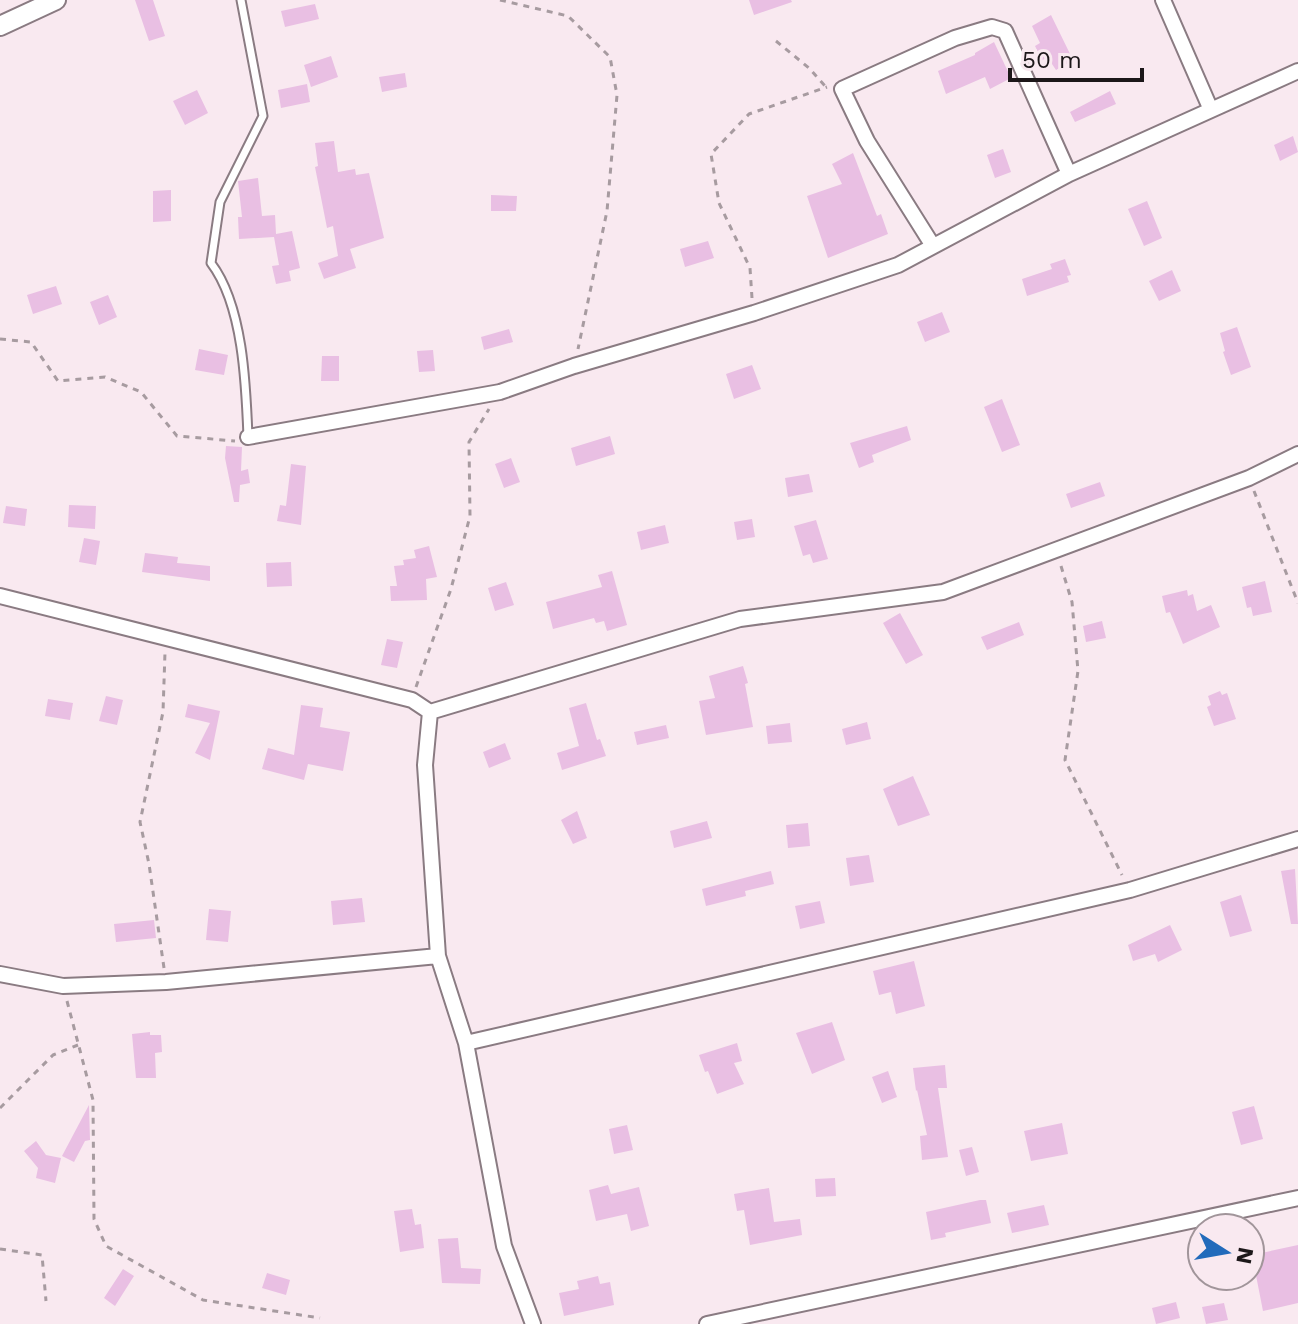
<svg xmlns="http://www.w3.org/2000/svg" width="1298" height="1324" viewBox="0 0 1298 1324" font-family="'Work Sans',sans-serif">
	<rect width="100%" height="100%" fill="#f9e9f0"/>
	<path fill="#e9bfe3" d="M135,0H153L165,36L149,41Z
		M749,0H791L792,2L754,15Z
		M315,4L319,19L285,27L281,11Z
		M1051,15L1073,60L1056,70L1048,58L1042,60L1035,46L1040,43L1032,26Z
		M994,42L1011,78L990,89L985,77L946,94L938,71L975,55V53Z
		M331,56L338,77L311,87L304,65Z
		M405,73L407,87L382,92L379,77Z
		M307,84L310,102L281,108L278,90Z
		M197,90L208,113L185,125L173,101Z
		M1110,91L1116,104L1075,122L1070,112Z
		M1293,136L1298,152L1280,161L1274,145Z
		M334,141L338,172L355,169L356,175L369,173L384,238L350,249L356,268L324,279L318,263L338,256L333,226L327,228L315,167L318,166L315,143Z
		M1003,149L1011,172L995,178L987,155Z
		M853,153L877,216L881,214L888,234L828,258L807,196L842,184L832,164Z
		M258,178L262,216L275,215L276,234L292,231L300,268L289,271L291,281L276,284L272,266L279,265L274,237L239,239L238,217H242L238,181Z
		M171,190V221L153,222V191Z
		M491,195L517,196L516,211H491Z
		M1147,201L1162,238L1144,246L1128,209Z
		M708,241L714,258L685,267L680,249Z
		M1065,259L1071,275L1067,276L1069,282L1027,296L1022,279L1052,269L1050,264Z
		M1172,270L1181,291L1159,301L1149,281Z
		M56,286L62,304L33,314L27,295Z
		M108,295L117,317L99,325L90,302Z
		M942,312L950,332L925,342L917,322Z
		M1237,327L1251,367L1231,375L1223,352L1225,351L1220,333Z
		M509,329L513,342L484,350L481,337Z
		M199,349L228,355L224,375L195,370Z
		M433,350L435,371L419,372L417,351Z
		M322,356H339V381H321Z
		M752,365L761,389L734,399L726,374Z
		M1002,399L1020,445L1002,452L984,407Z
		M907,426L911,440L872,455L874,462L859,468L850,443Z
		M610,436L615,454L576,466L571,448Z
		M226,446L242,447L241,471L248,469L250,483L240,485L239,502H234L225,458Z
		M511,458L520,482L504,488L495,464Z
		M291,464L306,466L301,525L277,521L280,505L286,506Z
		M809,474L813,492L788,497L785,478Z
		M1100,482L1105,496L1071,508L1066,494Z
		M69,505L96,506L95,529L68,527Z
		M6,506L27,509L25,526L3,523Z
		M752,519L755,537L737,540L734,522Z
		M816,520L828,559L813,563L810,554L803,556L794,526Z
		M665,525L669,543L641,550L637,532Z
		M84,538L100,541L96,565L79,562Z
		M429,546L437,577L426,579L427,600L391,601L390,586H397L394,566L404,565L403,560L416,558L414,550Z
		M145,553L178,557L177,563L210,566V581L142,572Z
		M291,562L292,586L267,587L266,563Z
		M612,571L627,625L607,631L604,621L596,623L594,618L553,629L546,602L602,587L598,575Z
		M1265,581L1272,612L1253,616L1251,607L1247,608L1242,587Z
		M506,582L514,605L495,611L488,588Z
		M1187,590L1188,596L1193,594L1197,611L1211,605L1220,627L1183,644L1170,612L1166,613L1162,596Z
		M900,613L923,655L906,664L883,623Z
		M1102,621L1106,638L1086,642L1083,626Z
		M1019,622L1024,635L987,650L981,637Z
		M387,639L403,642L397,668L381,665Z
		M743,666L748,683L745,684L753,727L706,735L699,701L715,698L709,676Z
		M1220,691L1222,695L1227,693L1236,719L1214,726L1207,707L1211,705L1208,696Z
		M106,696L123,700L117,725L99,721Z
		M48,699L73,703L70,720L45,716Z
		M586,703L597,740L600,739L606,756L562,770L557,753L579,746L569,708Z
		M188,704L220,711L210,760L195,753L210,723L185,717Z
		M301,705L323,708L320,727L350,732L343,771L308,764L304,780L262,769L268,748L294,755Z
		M867,722L871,739L846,745L842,729Z
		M790,723L792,742L768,744L766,726Z
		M666,725L669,738L637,745L634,732Z
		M505,743L511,759L489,768L483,752Z
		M913,776L930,815L898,826L883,789Z
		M577,811L587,838L573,844L561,820Z
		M707,821L712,838L674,848L670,831Z
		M808,823L810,846L788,848L786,825Z
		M869,855L874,882L850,886L846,858Z
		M1295,869L1298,924H1291L1281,871Z
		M771,871L774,884L745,891L746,896L706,906L702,889Z
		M1241,895L1252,931L1230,937L1220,902Z
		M362,898L365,922L333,925L331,901Z
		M820,901L825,923L800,929L795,906Z
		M209,909L231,911L228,942L206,940Z
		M154,920L156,938L116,942L114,924Z
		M1170,925L1182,950L1158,962L1155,954L1133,961L1128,945Z
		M914,961L925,1006L896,1014L891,992L879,995L873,971Z
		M832,1022L845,1060L812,1074L796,1033Z
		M150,1032V1035H161L162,1052L155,1053L156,1078H136L132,1034Z
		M737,1043L742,1061L734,1063L744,1084L717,1094L708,1071L705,1072L699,1055Z
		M945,1065L947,1088H938L948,1157L922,1160L920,1136L927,1135L917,1090L916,1091L913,1068Z
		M888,1071L897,1097L882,1103L872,1077Z
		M89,1105L90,1140L85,1141L74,1162L62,1156Z
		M1254,1106L1263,1139L1241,1145L1232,1112Z
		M1062,1123L1068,1154L1031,1161L1024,1131Z
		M627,1125L633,1150L614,1154L609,1129Z
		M36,1141L46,1155L61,1158L55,1183L36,1178L38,1168L24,1151Z
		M972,1147L979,1172L966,1176L959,1150Z
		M835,1178L836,1196L816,1197L815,1179Z
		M608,1185L611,1194L639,1187L649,1226L631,1231L627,1214L596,1221L589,1190Z
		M769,1188L774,1222L800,1219L802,1235L750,1245L744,1210L737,1211L734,1194Z
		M980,1200H986L991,1223L945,1233L946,1237L931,1240L926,1212Z
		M1044,1205L1049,1225L1012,1233L1007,1213Z
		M412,1209L415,1225L421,1224L424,1248L400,1252L394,1211Z
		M458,1238L461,1268L481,1269L480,1284L442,1283L438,1239Z
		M1298,1245V1303L1263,1311L1252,1255Z
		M123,1269L134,1276L115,1306L104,1298Z
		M267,1273L290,1280L286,1295L262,1288Z
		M598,1276L600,1284L610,1282L614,1305L564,1316L559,1293L579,1289L577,1281Z
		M1176,1302L1180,1318L1156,1324L1152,1308Z
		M1224,1303L1228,1320L1206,1324L1202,1307Z"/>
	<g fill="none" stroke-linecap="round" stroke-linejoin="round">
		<g stroke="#8a7b82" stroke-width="11">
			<path id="service" d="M241,0L263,116L220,202L211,263C243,305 246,384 248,437"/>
		</g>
		<g stroke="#8a7b82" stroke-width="18">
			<path id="minor" d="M1163,0L1211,110L1298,71
				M933,246L867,141L842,89L955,38L992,27L1005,31L1069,174
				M248,437L500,392L574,366L754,313L898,265L1069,174L1211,110
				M0,596L412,700L430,712L740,619L943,592L1249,478L1298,454
				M430,712L425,765L438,956
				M0,974L63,986L166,982L438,956L466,1043L504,1246L533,1324
				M466,1043L1130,890L1298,839
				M707,1324L1298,1198"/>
		</g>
		<g stroke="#8a7b82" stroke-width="22">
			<path id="tertiary" d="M0,26L56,0"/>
		</g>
		<path stroke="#a79ba0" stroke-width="3" stroke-dasharray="6 6" stroke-linecap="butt" d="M500,0L568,16L610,57L617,95L607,211L578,349
			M776,41L809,68L826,87
			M752,298L750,268L719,203L711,154L749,114L827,87
			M0,339L31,342L58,381L105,377L141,392L177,436L235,441
			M1254,491L1298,603
			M1061,566L1072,602L1078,671L1065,760L1122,875
			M416,687L451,589L470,516L469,442L489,409
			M164,968L149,864L140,822L163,712L165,652
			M67,1001L93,1100L94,1219L106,1246L203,1300L320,1318
			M0,1108L53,1055L78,1045
			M0,1249L42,1255L46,1301"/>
		<use href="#service" stroke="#fff" stroke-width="7"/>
		<use href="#minor" stroke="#fff" stroke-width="14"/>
		<use href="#tertiary" stroke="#fff" stroke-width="18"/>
	</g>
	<g transform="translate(1226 1252) rotate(101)"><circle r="38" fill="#f9e9f0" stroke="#a1959a" stroke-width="2"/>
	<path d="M0-6L14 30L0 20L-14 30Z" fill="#226bbb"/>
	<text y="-12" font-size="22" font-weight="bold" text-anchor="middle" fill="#1c1719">N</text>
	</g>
	<path d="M1010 68v12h132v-12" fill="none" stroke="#1c1719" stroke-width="4"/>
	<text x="1022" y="68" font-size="24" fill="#1c1719" stroke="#f9e9f0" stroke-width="6" paint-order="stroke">50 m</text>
</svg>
